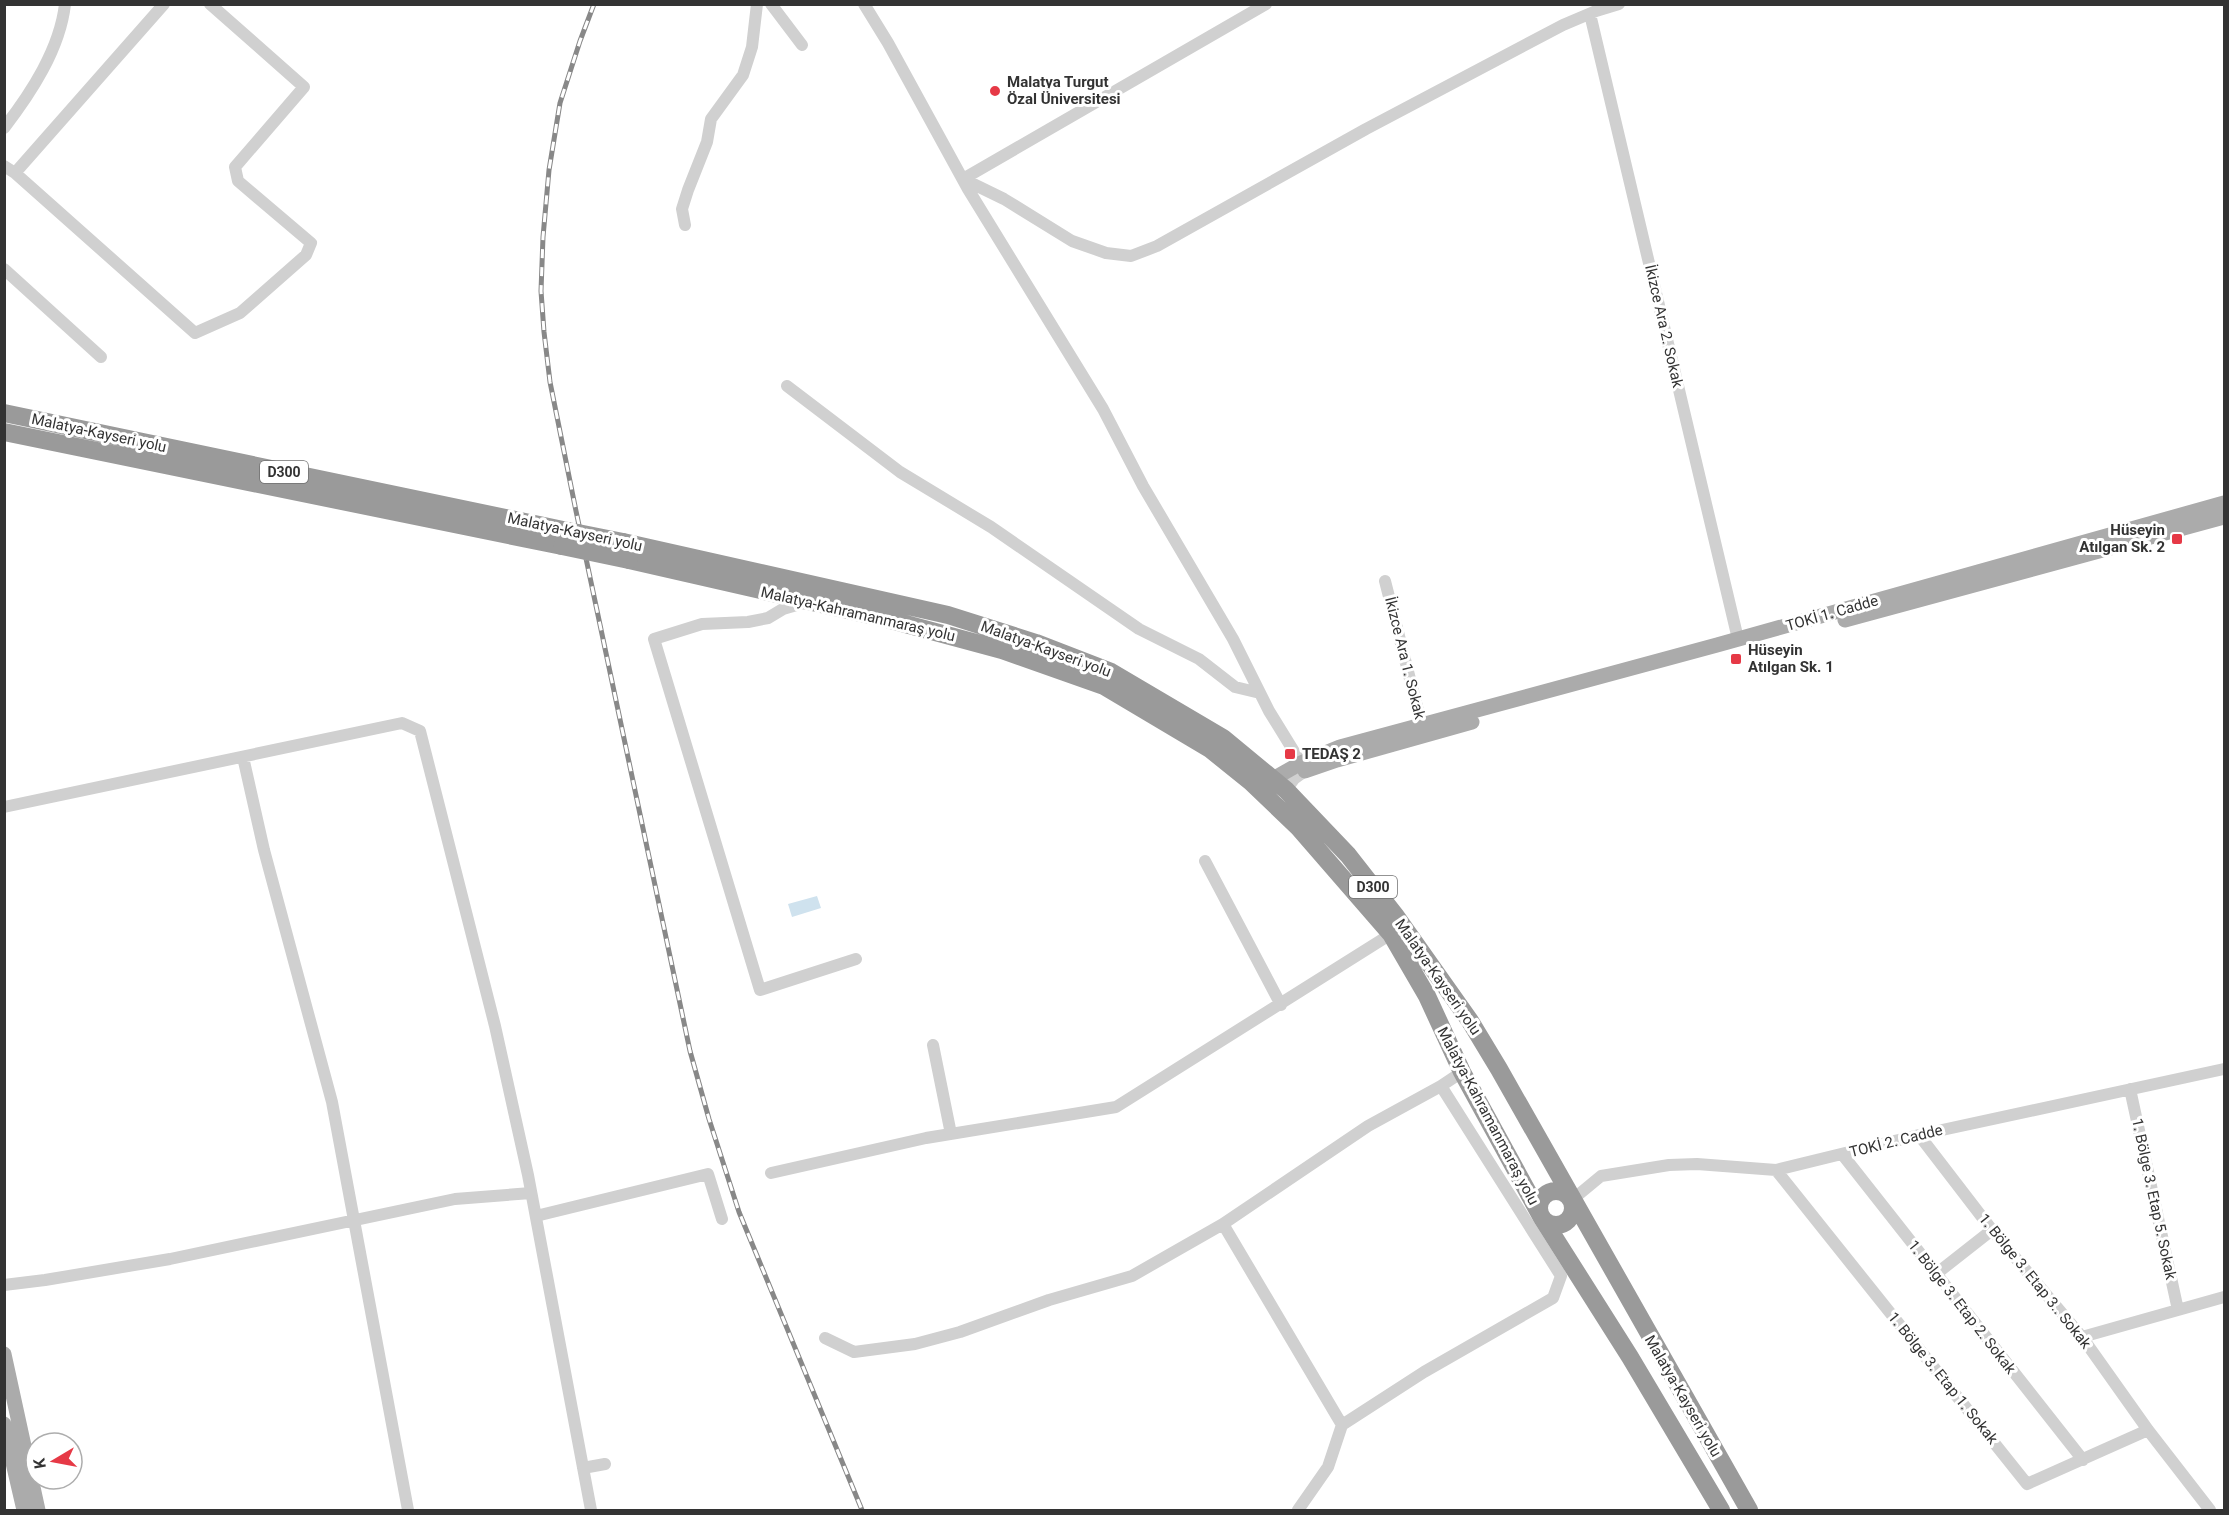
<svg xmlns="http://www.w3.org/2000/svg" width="2229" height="1515" viewBox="0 0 2229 1515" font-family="Roboto,sans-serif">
	<rect width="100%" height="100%" fill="#fff"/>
	<path fill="#cfe2ee" d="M817,896L821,908L792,917L788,904Z"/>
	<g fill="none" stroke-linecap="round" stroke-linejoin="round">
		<path stroke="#d0d0d0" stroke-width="12" d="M771,4L802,45
			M864,4L888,43L968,189L1103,409L1143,486L1233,639L1269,711L1301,763L1305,771L1294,779L1286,790
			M1590,14L1738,639
			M4,128C31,93 60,49 65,4
			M4,166L15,173L195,333L240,313L306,255L311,243L238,181L235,167L304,87L210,4
			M15,173L164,4
			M963,179L1004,199L1072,241L1106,253L1131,256L1157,246L1366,129L1563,25L1596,11L1619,4
			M963,179L1266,4
			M685,225L682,209L688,190L707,142L711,119L743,75L752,47L757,4
			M4,269L101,357
			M787,386L900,472L991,527L1139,629L1199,659L1235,687L1260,693
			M1385,581L1424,734
			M807,602L783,609L768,618L748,622L702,624L654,639L760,990L856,959
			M243,757L264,850L332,1102L408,1510
			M4,807L402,723L420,731L495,1026L528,1175L591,1510
			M1205,861L1281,1005
			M933,1045L951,1134
			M2130,1089L2178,1310
			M1919,1135L1992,1230L2082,1337L2148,1430L2210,1510
			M1842,1154L2083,1460
			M1776,1170L2027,1484L2148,1430
			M771,1173L926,1138L1116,1107L1391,934
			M1572,1200L1601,1176L1669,1165L1697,1164L1776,1170L1919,1135L2224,1069
			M536,1216L708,1174L722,1219
			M1223,1224L1342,1425L1424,1372L1553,1298L1561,1276L1441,1086
			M1936,1274L1992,1230
			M4,1285L45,1280L170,1259L455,1199L531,1193
			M2082,1337L2224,1297
			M825,1338L854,1352L915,1344L960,1332L1049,1300L1132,1276L1223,1224L1368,1126L1441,1086L1462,1072
			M583,1468L605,1464
			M1298,1510L1328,1467L1342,1425"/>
		<path stroke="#ababab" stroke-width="15" d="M1845,620L2224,517
			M1305,771L1337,760L1472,722
			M1273,779L1301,763L1340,747L1717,645L2224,503
			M4,1354L38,1510
			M4,1424L24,1510"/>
		<path stroke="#9a9a9a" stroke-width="18" d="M4,413L563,530
			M4,432L562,546
			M623,542L948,615L1036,643L1111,672L1223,738L1286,790L1348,855L1395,915L1470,1021L1499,1069L1749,1510
			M629,560L887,619L1002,650L1104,686L1210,749L1251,782L1299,828L1391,934L1427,996L1462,1072L1542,1218L1630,1357L1721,1510
			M1539 1208a17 17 0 1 1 34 0a17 17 0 1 1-34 0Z"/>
		<g stroke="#888" stroke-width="5">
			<path id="rail" d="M594,4L580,41L560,103L549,170L543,237L541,291L544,332L550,382L576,511L690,1051L709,1119L739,1212L862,1510"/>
		</g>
		<use href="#rail" stroke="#fff" stroke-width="3" stroke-dasharray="9" stroke-linecap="butt"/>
		<path stroke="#9a9a9a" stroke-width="18" d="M563,530L623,542
			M562,546L629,560"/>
	</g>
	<g fill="#e63946" stroke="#fff" stroke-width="2">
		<circle cx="995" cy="91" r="6"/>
		<rect x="2171" y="533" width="12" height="12" rx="3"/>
		<rect x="1730" y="653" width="12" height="12" rx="3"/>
		<rect x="1284" y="748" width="12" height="12" rx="3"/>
	</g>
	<g text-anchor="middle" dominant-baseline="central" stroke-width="6" stroke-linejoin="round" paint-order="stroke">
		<g fill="#fff" stroke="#707070" stroke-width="1.5">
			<rect x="260" y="461" width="48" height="22" rx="4.5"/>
			<rect x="1349" y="876" width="48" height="22" rx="4.5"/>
		</g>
		<g font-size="14" font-weight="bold" fill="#333">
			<text x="284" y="472">D300</text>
			<text x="1373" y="887">D300</text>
		</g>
		<g font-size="15" font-weight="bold" fill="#333" stroke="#fff" text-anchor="start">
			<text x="1007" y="82">Malatya Turgut<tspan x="1007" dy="17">Özal Üniversitesi</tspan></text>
			<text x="2165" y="530" text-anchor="end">Hüseyin<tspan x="2165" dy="17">Atılgan Sk. 2</tspan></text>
			<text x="1748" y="650">Hüseyin<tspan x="1748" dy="17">Atılgan Sk. 1</tspan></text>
			<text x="1302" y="754">TEDAŞ 2</text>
		</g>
		<g font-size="15" fill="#333" stroke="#fff">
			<text transform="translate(1664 326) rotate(77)">İkizce Ara 2. Sokak</text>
			<text transform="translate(99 433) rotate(12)">Malatya-Kayseri yolu</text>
			<text transform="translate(575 532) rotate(12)">Malatya-Kayseri yolu</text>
			<text transform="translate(1832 613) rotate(-16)">TOKİ 1. Cadde</text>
			<text transform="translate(858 614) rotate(13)">Malatya-Kahramanmaraş yolu</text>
			<text transform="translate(1046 649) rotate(20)">Malatya-Kayseri yolu</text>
			<text transform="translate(1405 658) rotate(76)">İkizce Ara 1. Sokak</text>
			<text transform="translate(1438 977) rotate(55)">Malatya-Kayseri yolu</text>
			<text transform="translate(1488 1116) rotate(62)">Malatya-Kahramanmaraş yolu</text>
			<text transform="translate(1896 1141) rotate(-14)">TOKİ 2. Cadde</text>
			<text transform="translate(2154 1199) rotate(78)">1. Bölge 3. Etap 5. Sokak</text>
			<text transform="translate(2035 1281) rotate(51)">1. Bölge 3. Etap 3.. Sokak</text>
			<text transform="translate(1962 1307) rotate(52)">1. Bölge 3. Etap 2. Sokak</text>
			<text transform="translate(1943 1378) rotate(51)">1. Bölge 3. Etap 1. Sokak</text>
			<text transform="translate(1683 1396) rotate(60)">Malatya-Kayseri yolu</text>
		</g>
	</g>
	<rect width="2229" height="1515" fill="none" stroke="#333333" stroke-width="12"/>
	<g transform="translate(54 1461) rotate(260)"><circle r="28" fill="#ffffff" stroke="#adadad" stroke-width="1.5"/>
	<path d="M0-4.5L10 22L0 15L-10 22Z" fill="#e63946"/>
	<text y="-9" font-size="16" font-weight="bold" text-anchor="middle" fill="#333333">K</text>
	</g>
</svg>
